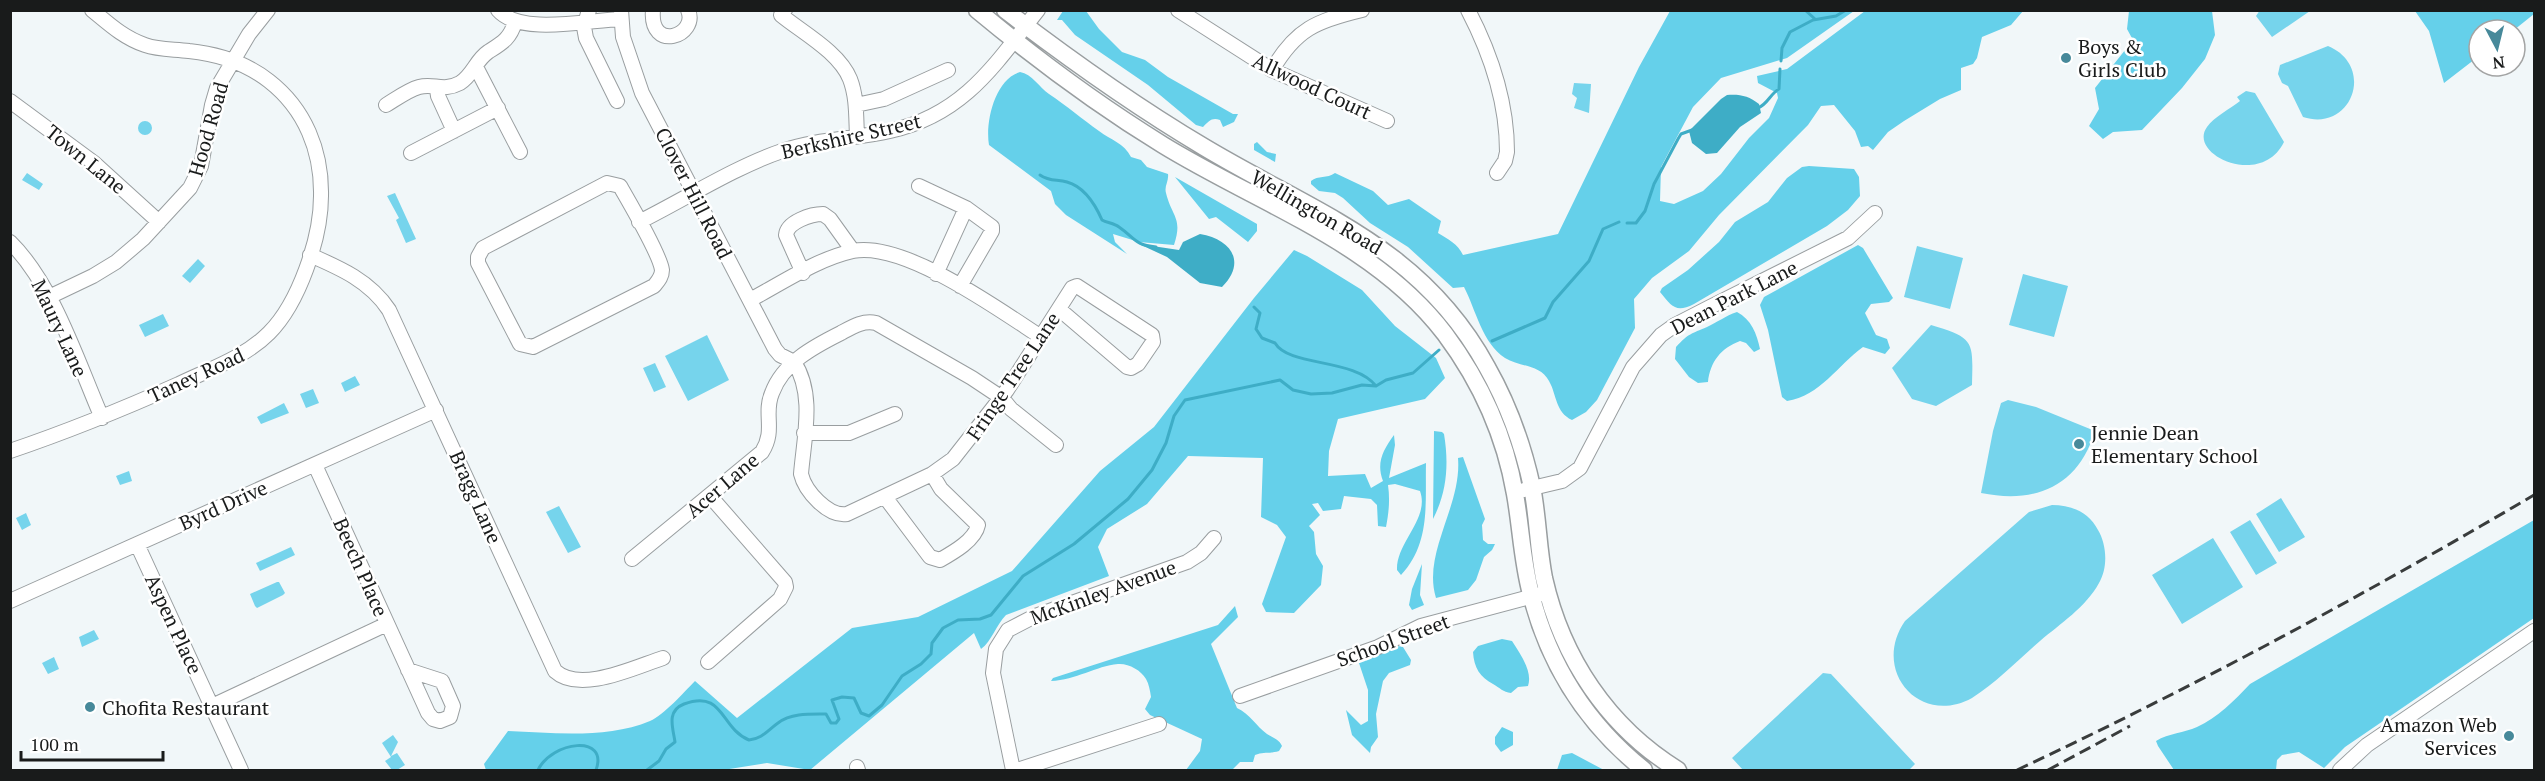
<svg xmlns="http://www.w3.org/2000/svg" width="2545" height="781" viewBox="0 0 2545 781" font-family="'PT Serif',serif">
	<rect width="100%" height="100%" fill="#f1f7f9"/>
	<path fill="#76d4ec" d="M2260,10H2310V11L2272,37L2256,16Z
		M2328,46C2376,66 2352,133 2303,117L2288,86L2282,83L2278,74L2280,65Z
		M1574,83L1591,84L1589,113L1574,108L1577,98L1572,94Z
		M2246,91L2255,93L2284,142C2261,189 2187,154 2207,127C2214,117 2230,109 2240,101L2237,97Z
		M138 128a7 7 0 1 1 14 0a7 7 0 1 1-14 0Z
		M27,173L43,184L39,190L22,180Z
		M395,193L416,239L406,243L396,220L399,218L387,196Z
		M1917,246L1963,258L1950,309L1904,297Z
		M198,259L205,266L190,283L182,276Z
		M2023,274L2068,286L2054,337L2009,325Z
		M163,314L169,326L145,337L139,325Z
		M1931,325C1975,338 1973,341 1972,385L1936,406L1912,399L1892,368Z
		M707,335L729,380L688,401L665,356Z
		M655,363L666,387L654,392L643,368Z
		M355,376L360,385L345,392L341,383Z
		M313,389L319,403L306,408L300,394Z
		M2008,400L2036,407L2095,431C2078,487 2035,504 1981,493L1993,431L2001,403Z
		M284,403L289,413L261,424L257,417Z
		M129,471L132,481L120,485L116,476Z
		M2281,498L2305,537L2279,552L2256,514Z
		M2052,505C2071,505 2089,512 2098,530C2107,545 2108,568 2099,583C2086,607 2060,624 2040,641C2018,660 1997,682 1972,698C1919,727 1871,670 1905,621L2029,512Z
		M559,506L581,547L568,553L546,512Z
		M26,513L31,525L22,530L16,518Z
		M2250,520L2277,563L2256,575L2230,532Z
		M2213,538L2243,587L2182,624L2152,575Z
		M291,547L295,555L260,571L256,563Z
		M277,582H279L285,593L283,595L257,608L255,606L250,594Z
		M94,630L99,639L82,647L79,637Z
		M54,657L59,669L48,674L42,663Z
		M1823,673L1831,674L1915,764L1909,770H1743L1732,758Z
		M393,735L398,742L391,756L397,753L405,765L397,770H392L385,761L391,757L382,743Z"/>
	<path fill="#65d0ea" d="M2534,10V14L2514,30H2479V56L2444,83L2429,31L2415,11Z
		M1063,11H1086L1099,29L1122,52L1145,60L1168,77L1233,114H1238L1234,122L1223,127L1220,120C1212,117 1209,121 1203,127L1196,125L1148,85L1075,35L1062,20H1057Z
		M1670,11H1854L1787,58L1721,78L1693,107L1661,167L1660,201L1674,204L1703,191L1721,174L1749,138L1769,118L1778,98L1777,93L1758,83L1757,76L1787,69L1865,11H2023L2011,25L1982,37L1977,58L1973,64L1961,68V90L1940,99L1904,121L1888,132L1873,150L1868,146L1861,147L1855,131L1834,105L1821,106L1808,125L1719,215L1689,251L1652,278L1634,299L1635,328L1597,400L1586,412L1572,420C1555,412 1557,395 1549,381C1540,364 1519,367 1505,358C1482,343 1476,310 1464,287L1453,288L1408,247L1370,223L1343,198L1335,193L1319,191L1311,184V181C1318,175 1327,179 1335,173L1373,191L1388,205L1409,199L1441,221L1438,233C1448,239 1458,244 1463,255L1558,234L1639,67Z
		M2129,11H2212L2215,35L2205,59L2182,88L2142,130L2113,132L2103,139L2089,126L2099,109L2095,88L2133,40L2127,29Z
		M1020,72C1032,74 1039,87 1049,94C1067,106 1082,119 1099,131C1111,140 1124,143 1131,157L1141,160L1147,167L1168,174C1169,181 1164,186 1166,193C1172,217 1183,218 1174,245L1139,242L1113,234L1115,242L1127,254L1066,215L1055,204L1051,191L989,145C985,122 995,79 1020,72Z
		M1257,142L1267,152L1276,154L1275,162L1254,150V144Z
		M1809,166L1854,169L1859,177L1860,196L1848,210L1827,226L1694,304C1676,313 1672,307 1660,292L1662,288L1688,270L1719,242L1735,222L1768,202L1787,178L1802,167Z
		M1175,177L1257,224V231L1248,242L1216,217L1209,219Z
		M1858,245L1863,248L1893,298L1889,302L1871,304L1865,313L1876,335L1887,339L1890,348L1885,354L1863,347C1838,365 1820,396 1787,401L1782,397L1768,330L1760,305L1764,297Z
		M1294,250L1307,256L1362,290L1395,326L1436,358L1445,378L1425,399L1338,419L1329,451L1328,476L1365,474L1371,488L1383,481C1376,463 1383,450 1394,435L1395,445L1389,478L1426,463C1425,503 1431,543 1401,575L1397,570C1396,542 1430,519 1420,491L1395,484L1388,485C1390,499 1389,512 1386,527L1378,526L1377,505L1371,499L1344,496L1341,509L1323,511L1318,503L1312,504L1320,515L1309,526L1314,532L1316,554L1323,566L1321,585L1294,613L1266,612L1262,604L1286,537L1277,525L1261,517L1263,458L1188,456L1147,504L1107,529L1098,547L1109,576L1006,615C996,625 992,641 981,649L974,633L810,770L767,763L723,770H486L484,764L508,731C554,733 607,739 650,721C664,715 684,692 695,681L737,718L852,628L918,617L1012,571L1100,471L1154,427L1254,298Z
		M1737,312C1751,319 1757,334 1760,349L1754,352L1746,343L1740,341C1721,348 1710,362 1708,382L1698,383L1689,377L1675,359L1676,347C1689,333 1691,334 1707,327C1718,322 1725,316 1737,312Z
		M1434,431L1442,432L1444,434C1449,464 1447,492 1433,519Z
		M1463,457L1485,519L1482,525L1483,540L1488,544H1495L1492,550L1484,557L1476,580L1468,590L1436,598C1422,553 1462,506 1458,458Z
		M2534,520V618L2345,747L2324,768L2299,752L2282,755L2277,760L2276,770H2174L2158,746L2156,741C2169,733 2184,733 2197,727C2217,718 2235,700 2250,684Z
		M1422,564L1420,595L1424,605L1412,610L1409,605L1412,589Z
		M1235,606L1238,617L1211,644L1237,708C1250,714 1256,726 1267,734C1273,738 1279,739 1282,746L1279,751C1270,754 1264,751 1255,755L1253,762H1240L1232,770H1186L1200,751L1202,739L1150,715L1145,709L1151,697C1150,691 1149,684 1146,679C1141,670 1128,663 1118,664C1096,666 1076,680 1051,681L1053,678L1218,625Z
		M1502,639L1512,641C1520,654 1533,671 1528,686L1518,687L1511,693C1503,692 1500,688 1493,684C1480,677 1474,668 1473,652L1478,646Z
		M1398,646L1403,647L1411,660L1410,665L1389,673L1383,681L1376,714L1378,737L1371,747L1370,753L1352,735L1346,710L1361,725L1368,721V690L1358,660Z
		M1502,727L1513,732V745L1501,752L1495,744V737Z
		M1572,753L1604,770H1557L1562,755Z"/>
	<path fill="#3eadc6" d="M1727,95C1740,94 1749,96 1759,104L1761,113L1740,127L1717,153L1706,154L1692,143L1689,131L1721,99Z
		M1200,234C1231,239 1247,262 1222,287L1200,283L1167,257L1139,244L1179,250L1183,242Z"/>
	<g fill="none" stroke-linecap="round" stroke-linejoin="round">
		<path stroke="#3eadc6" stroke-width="3" d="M1805,10L1815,19
			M1781,61L1782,48L1790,32L1813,20L1836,16L1846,10
			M1758,108C1768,104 1770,94 1779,89L1780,69
			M1040,175C1050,182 1057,179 1067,182C1085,187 1095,204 1102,220C1107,223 1114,223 1119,227C1135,238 1134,245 1156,247
			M1627,223H1636L1645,211L1654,184L1678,139L1681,134L1692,130
			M1254,307L1260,313L1256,329L1262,338L1275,343C1289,367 1355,358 1376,386
			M1492,341L1545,318L1553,302L1589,261L1603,229L1619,222
			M538,770C552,741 609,734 596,770
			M647,770L659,761L666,749L675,742C673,728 666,711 684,704C724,689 720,728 749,740C762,739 768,730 778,723C791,713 810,714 826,714L831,723H836L839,719L832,700L842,697L854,698L861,713L869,716L882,705L902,676L921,664L931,654L932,643L943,628L958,620L980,619L991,615L1023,576L1074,544L1128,499L1152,470L1166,443L1174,416L1185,400L1280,380L1293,390L1311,394L1332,393L1362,385L1376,386L1386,380L1413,373L1439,350"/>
		<g stroke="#999ea0" stroke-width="16">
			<path id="minor" d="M498,10C521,36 588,20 621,19
				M589,10L584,27L586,38L617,101
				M621,10L623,37L642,93L775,349L780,355L794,362
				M653,10C649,53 699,36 688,10
				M785,10L781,15C803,33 839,52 850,79C857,97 856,117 857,136
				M1178,10L1272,70L1387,121
				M1468,10C1491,54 1507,102 1507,152L1505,161L1497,173
				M476,67L520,152
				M1272,70C1296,29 1316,21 1362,10
				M437,89L438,96L454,131
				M10,101L94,163L159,222
				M386,105C396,99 408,90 419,87C434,83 443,92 460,83C473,75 476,60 488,52C502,43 510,39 515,22
				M856,105L884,99L948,70
				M411,153L498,108
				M607,183L620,186C629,202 660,254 662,270C662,277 658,281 654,286L533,347L520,344L478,263V257L483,248Z
				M919,186L966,208L992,227V231L960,286
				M639,222C685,199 735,167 782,151C818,139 854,139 890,131C963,115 994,66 1038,10
				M10,242C53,284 78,363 102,418
				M310,255C340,268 370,281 389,310L555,671C580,694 635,667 663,658
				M803,273L786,235C787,222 811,214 823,214L830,219L853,251
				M936,274L966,208
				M49,297L93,276L116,262L143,239L190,188L201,166L212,105L217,88L249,34L268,10
				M750,300C782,283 817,259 853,251C904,241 998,309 1041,337
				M794,362C815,394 804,437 801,474C805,491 828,517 847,514L932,474L953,459L1007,390L1072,288L1077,286L1152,335L1153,342L1138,364L1131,368L1127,367L1059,309
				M804,433H849L895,414
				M10,451C69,431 123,409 179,384C210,369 244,358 269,333C299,303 321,238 321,196C322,151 305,109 269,81C246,63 218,54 189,51C174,49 159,50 145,45C124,38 109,24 92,10
				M315,465L428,713L433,719L440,721L450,717L453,706L442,681L408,670
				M1524,490L1562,481L1580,468L1633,367L1661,335L1675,325L1710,307L1848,238L1875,213
				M885,497L930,557L940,560C954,552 975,540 978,525L941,489L932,474
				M137,544L241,770
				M632,559L762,452C776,430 763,414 772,393C783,363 813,347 841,333C852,327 863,320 876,323L972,378L1002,398L1011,409L1056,445
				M10,601L436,410
				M708,662L780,599L786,587L785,582L710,496
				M1240,696L1378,647L1421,626L1541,594
				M212,706L387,624
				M857,767L858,770
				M1013,770L993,673L996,649L1008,630L1035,616L1187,562L1201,553L1214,538
				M1017,770L1159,724
				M2340,770L2367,745L2534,631"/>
		</g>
		<g stroke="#999ea0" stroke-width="19">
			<path id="major" d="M977,10C1036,59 1098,105 1163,145C1259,204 1375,242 1445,334C1480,381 1505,436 1515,494C1521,527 1522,561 1531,594C1549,665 1588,725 1644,770
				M1005,10C1069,59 1135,106 1204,147C1314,213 1421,246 1487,367C1508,404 1523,446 1532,487C1538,517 1538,548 1544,578C1562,658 1608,727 1678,770"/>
		</g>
		<use href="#minor" stroke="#fff" stroke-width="14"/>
		<use href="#major" stroke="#fff" stroke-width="16"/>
		<path stroke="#393c3c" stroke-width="3" stroke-dasharray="12 6" stroke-linecap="butt" d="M2017,770C2194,687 2366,594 2534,495
			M2048,770L2130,726"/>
	</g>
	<g fill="#47899a" stroke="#fff" stroke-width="2">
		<circle cx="2066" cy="58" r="6"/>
		<circle cx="2079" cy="444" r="6"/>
		<circle cx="90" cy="707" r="6"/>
		<circle cx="2509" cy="736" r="6"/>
	</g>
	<g text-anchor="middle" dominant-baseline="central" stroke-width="5" stroke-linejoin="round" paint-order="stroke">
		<g font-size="20" fill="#191b1b" stroke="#fff" text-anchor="start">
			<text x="2078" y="46">Boys &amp;<tspan x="2078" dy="23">Girls Club</tspan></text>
			<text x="2091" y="432">Jennie Dean<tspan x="2091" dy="23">Elementary School</tspan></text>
			<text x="102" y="707">Chofita Restaurant</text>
			<text x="2497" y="724" text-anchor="end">Amazon Web<tspan x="2497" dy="23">Services</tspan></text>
		</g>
		<g font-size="20" fill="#191b1b" stroke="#fff">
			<text transform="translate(1312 86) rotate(25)">Allwood Court</text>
			<text transform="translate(208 129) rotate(-74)">Hood Road</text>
			<text transform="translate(851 136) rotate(-13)">Berkshire Street</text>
			<text transform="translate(86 159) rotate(39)">Town Lane</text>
			<text transform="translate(694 193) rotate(63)">Clover Hill Road</text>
			<text transform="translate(1317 212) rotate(30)">Wellington Road</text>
			<text transform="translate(1734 297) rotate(-27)">Dean Park Lane</text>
			<text transform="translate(60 328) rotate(65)">Maury Lane</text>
			<text transform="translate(196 375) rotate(-25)">Taney Road</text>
			<text transform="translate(1013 376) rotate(-56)">Fringe Tree Lane</text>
			<text transform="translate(722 485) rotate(-40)">Acer Lane</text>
			<text transform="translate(476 497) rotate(66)">Bragg Lane</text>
			<text transform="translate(223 505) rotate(-24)">Byrd Drive</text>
			<text transform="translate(361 567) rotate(66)">Beech Place</text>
			<text transform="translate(1103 592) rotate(-20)">McKinley Avenue</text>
			<text transform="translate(174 624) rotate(65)">Aspen Place</text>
			<text transform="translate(1393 640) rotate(-20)">School Street</text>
		</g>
	</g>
	<rect width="2545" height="781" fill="none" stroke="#191b1b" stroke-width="24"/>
	<g transform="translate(2497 48) rotate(173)"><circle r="28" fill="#ffffff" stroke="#a3a4a4" stroke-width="1.5"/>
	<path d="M0-4.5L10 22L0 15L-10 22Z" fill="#47899a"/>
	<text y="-9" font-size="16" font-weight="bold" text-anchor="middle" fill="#191b1b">N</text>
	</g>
	<path d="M21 751v9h142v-9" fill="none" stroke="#191b1b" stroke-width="3"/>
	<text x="30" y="751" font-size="18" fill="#191b1b" stroke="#ffffff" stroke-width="4.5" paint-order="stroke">100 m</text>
</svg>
